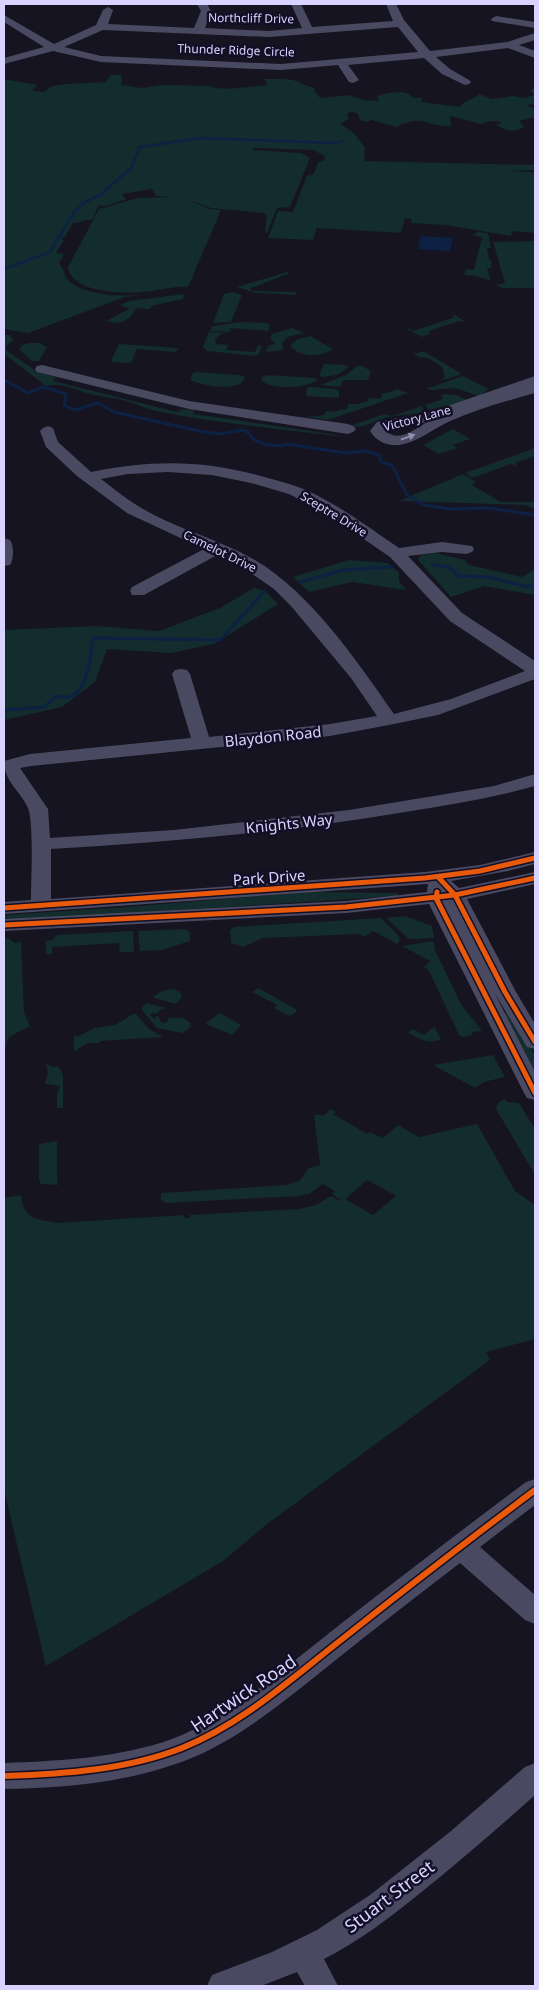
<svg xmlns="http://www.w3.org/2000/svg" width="539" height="1990" viewBox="0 0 539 1990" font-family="'Noto Sans',sans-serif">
	<rect width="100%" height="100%" fill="#161421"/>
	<path fill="#132c2d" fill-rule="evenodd" d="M111,75H121L122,79L121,85L142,88L162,85L210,86C219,92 255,86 268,85L264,79C274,79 284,78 293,80C301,82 307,87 315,88L314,90L320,98L349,95L363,100L379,101L377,96C389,93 404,88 414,98H423L421,102L460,107C465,99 473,100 479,94L492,99L514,96L524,98L535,95L530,90L535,88V104L526,105L535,109V117L519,121L524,127C516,133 503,131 496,124H501V122L491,121L481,124L450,116L451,126C425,127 425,113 396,127L372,120L367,122L360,120L358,114L352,111L347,114L349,119L340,124L354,133L365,148L364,161L535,165V170L507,171L535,172V233L511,231L512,236L446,225L411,223L412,219L405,218L401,233L317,228L313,240L268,238L278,211L293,212L307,176L314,174L318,163L324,160L325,156L313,150L253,148V150L301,153L310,158L290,207L277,208L267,233H265L267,216L264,213L211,208L185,199L210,209L221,210L188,287C172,286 159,291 143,292C124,294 71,293 68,267L99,209L138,198L172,197L156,196L152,189L122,194L126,199L106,206L99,205L92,220C85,219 81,223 73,223L65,237H62L61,239L64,240L56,253L64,254L59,263C64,267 63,274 68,280C87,297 121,296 144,295L125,297L28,333L4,329V79L37,85L32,91L44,92L52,86L67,84L106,82Z
		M476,232L488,233L491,248H487L489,259L492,262L491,268H487L491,281L476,276L464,275L466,269L474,270L482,237L464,234L475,235Z
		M535,241V288H503L496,285L505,283L493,242Z
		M287,272L290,273L249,289L253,291L296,292L297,295L256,293L237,287Z
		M233,292L242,295L231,322L213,323L224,294Z
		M184,294L183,299L151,306L150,309L136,308L130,318L119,323L106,321L129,309L120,305L129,301Z
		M453,314L466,322L459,321L429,331L430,334L422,337L407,329L410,328L412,331L416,330L453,318Z
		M242,322L266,323L270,325L268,331L231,328L229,332L209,331L213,326Z
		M292,328L304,333L287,337L282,344L283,350L266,352L268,346L275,343L270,339L272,334Z
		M209,332L229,333L221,334L215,339L216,344L228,345L226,350L255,352L258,345L262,346L259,354L255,356L207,351L203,347Z
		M4,335H9L14,340L8,344L6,350L36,371L56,377L53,381L177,412L182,409L194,410V414L338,435L337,436C277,429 216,423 156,411C146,409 137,404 127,401C115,398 102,397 90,394C73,390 65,382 46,386L4,354Z
		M310,336L333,349C322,357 302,358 291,347V344L296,341L295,340Z
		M31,343H39L47,347L39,361H32L19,349L24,344Z
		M119,344L178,348L176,352L137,349L131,363L112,362L111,361Z
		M420,352H425L462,374L440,381L445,377L442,367L428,358L420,357L413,354Z
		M324,364L346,365L349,367L337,375L321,377L319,375Z
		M357,366H362L371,371L368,380H343L341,386L337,387L321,385L346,375Z
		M197,372L240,375L245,377L242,383C229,390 203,386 190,380L193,373Z
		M267,375L315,378L318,380C307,388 271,391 261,380L262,377Z
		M463,376L489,389L479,396L455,388L433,390L426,389Z
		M310,387L336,389L339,391V398L306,396L307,388Z
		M397,389L408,393L328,420L305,417L325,415L326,411L336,412L338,410L347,409L349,404H358L368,401L369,398L381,399L382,393H387Z
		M446,394L457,395L467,400L431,412L425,405L443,399L441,395Z
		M422,406L427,413C411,415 392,414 376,421C368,424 360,429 350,426L384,414L392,416Z
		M453,429L470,439L453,445L457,448L439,454L423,445Z
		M535,448V456L515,463L518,467L511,464L472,478L465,473Z
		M463,474L476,482L472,485L501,502H535V509L525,505L399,501Z
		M436,553L465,560L469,565L522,577L535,569V595L484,586L451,597L419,561L418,558L422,555Z
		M349,560L388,563L399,573V581L406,590L352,582L309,592L293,577Z
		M254,588L265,591L278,604L214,644L171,653L107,649L95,682L62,707L4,720V630L96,626L159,631L220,608Z
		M309,892L398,893V896L4,921V915L127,907Z
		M405,916L432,926L434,938L409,939L386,918Z
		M381,918L398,935L400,940L397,944L373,931L365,937L359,934L263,938L243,947L231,943L230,930L234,927Z
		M185,929L190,932V941L162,950L140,951L138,931Z
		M133,931L134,952H120L119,943L52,947V954H46V941L52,940L57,935Z
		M4,938H8L15,943L21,942L24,1012L30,1026L9,1037L4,1050Z
		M434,941L435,950L461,1004L482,1031L472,1032L473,1035L462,1037L459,1035L429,971L424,967L430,961L402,946Z
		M258,988L296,1009V1012L290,1016L274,1008L277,1005L252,992Z
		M173,989L179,991L182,995L180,1000L175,1004L154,998V996L163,991Z
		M147,1003L166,1008L160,1010L157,1014L152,1013L150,1015L155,1019L157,1015L162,1023L168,1022L167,1021L169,1018H183L191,1023L189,1024L192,1026L183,1033L157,1028L142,1010L143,1006Z
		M508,1012L519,1026L535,1056V1072L504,1013Z
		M220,1013L241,1025L232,1035L208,1025L206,1023Z
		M133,1014H136L149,1029L163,1037L100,1041L99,1043H87L74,1052V1036H79L95,1028L115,1025Z
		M434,1027L441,1039C428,1045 420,1039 408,1033L413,1029L424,1035Z
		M493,1055L505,1077L484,1082L475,1088L433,1065Z
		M46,1064L53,1067L58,1066L63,1075V1108H57V1094L60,1086L45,1084L48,1072Z
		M505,1099L507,1102L519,1103L535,1129V1175L496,1109L499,1102Z
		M331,1109L336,1112L333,1114L367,1134L370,1132L383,1138L398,1125L419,1137L477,1124L515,1191L535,1205V1339L486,1352L490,1360L267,1524L223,1561L46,1666L4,1490V1198L21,1195C23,1220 38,1219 57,1223L184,1215L185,1218H190V1215L299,1209L316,1205L331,1196L340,1201L341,1200L332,1194L335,1191L323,1184L309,1194L299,1196L166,1203L161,1200V1193L286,1185L299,1181L309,1168L320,1165L314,1115H324ZM367,1180L396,1196L373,1215L345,1199Z
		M57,1141V1180L58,1185L41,1184L39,1179V1144Z"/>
	<path fill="#0d2144" d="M421,236L453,238L450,251L418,249Z"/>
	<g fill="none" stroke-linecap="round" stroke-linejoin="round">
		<path stroke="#0d2144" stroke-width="2.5" d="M4,269L50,252L75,211L85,202L100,195L131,168L140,147L200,138L334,143L343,141"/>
		<path stroke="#0d2144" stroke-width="3" d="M4,380L28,393L43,387L66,394L64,405L74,410L98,403L114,412L199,431L220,434L242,430L248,432L253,439L264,444L278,446L288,444L345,453L365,451L379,455L381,462L392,465L407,495L424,505L450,509L489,508L535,515
			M432,565L449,567L459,576L489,577L527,587L535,584
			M300,582L343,570L392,567
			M4,710L44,707L56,696C60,696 64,698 68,697C88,694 91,654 93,638L220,640L265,591"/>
		<path fill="#4a4962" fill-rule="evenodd" d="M197,4H207L211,11L205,28L269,31L302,28L291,4H301L312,27L393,21L386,4H396L404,20L430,51L507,42L535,33V40L519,45L535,51V58L508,48L436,57L450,69L469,80L471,82L469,84L465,85L442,74L424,58L348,65L359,80L353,83L349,82L338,65L281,70L101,62L53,51L4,64V58L44,47L4,22V15L54,44L96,25L103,10L108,7L113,10L108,24L194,28L201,11ZM398,27L418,52L281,64L101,56L64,47L103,30L269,37Z
			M496,16L535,22V28L492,21L491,19Z
			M42,365L189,401L348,424L353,426L356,429L353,432L348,434L189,409L37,372L35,369L37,366Z
			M535,376V393C506,401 475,410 448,422C431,430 418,442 399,445C387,446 377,442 370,431L377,422L430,412ZM427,422C416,429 398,443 386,431L387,429Z
			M48,426L53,428L58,442L91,472C154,459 207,460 268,478C279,481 291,484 301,488C337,503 368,527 399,548L442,542L472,546L474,549L472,552L466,554L442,552L408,556L462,613L535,661V679L438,715L389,725L330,736L31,766L20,768L48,809L50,838L174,830L349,810L494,786L535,774V786C492,798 449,805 405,812C288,832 170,842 51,849V899L425,872L480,865L535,852V864L508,871L451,881L459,888L535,872V884L467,899L516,992L535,1024V1049L527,1047L494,992L448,902L535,1072V1100L527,1098L524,1093L429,904L346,913L4,931V919L346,901L427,892L428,884L4,914V902L31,900C31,881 34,823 28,808C20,790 4,782 4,761L30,754L191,738L172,674L175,670L181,669L187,670L190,674L209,737L330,724L377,716L351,678L291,606L274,589L242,567L217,555L144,595H132L130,591L132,587L204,549L127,513L77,476L46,447L40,431L43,428ZM168,472L212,475L251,483L289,494L326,513L390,557L450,621L525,671L451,699L394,714C357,661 311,593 255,560C219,539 173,528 138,506C125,498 113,488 101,479L128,474Z
			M4,538L10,540C14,545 14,559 10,565L4,566Z
			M535,1479V1505L480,1547L535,1595V1624L525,1620L460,1563C417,1596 374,1629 332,1663C288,1698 245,1735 194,1757C134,1782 68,1788 4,1789V1763C60,1761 118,1758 172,1739C230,1717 279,1672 328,1634C394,1582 459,1532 526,1482Z
			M535,1763V1795C497,1829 459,1862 419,1894C389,1918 358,1942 324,1959L338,1986H305L297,1972L261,1986H207L212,1975L272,1952L317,1930L370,1895L451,1831L525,1767Z"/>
		<g stroke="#130f26" stroke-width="8">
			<path id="cycleway-far1" d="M439,878L455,895L505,992L535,1042
				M437,892L436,898L535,1093
				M4,908L425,878L480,871L535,858
				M4,925L346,907L455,895L535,878"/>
		</g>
		<g stroke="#130f26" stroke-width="9">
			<path id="cycleway" d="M4,1776C64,1774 126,1770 182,1748C242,1724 291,1679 341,1640C405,1589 470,1539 535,1490"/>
		</g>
		<use href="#cycleway-far1" stroke="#e8590c" stroke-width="5"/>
		<use href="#cycleway" stroke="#e8590c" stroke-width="6"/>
	</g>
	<defs><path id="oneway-solid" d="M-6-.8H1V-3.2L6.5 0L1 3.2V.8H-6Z" transform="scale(1.25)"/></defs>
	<use fill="#928eb0" href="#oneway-solid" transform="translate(408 437) rotate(-20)"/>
	<g text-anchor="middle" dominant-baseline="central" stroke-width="5" stroke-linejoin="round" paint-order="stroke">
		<g font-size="12" fill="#d9d4ff" stroke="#130f26">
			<text transform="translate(251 18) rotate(1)">Northcliff Drive</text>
			<text transform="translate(236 50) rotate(2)">Thunder Ridge Circle</text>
			<text transform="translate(417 418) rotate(-15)">Victory Lane</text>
			<text transform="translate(334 514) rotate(31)">Sceptre Drive</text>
			<text transform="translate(220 551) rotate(26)">Camelot Drive</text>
		</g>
		<g font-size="15" fill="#d9d4ff" stroke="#130f26">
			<text transform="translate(273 736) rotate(-6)">Blaydon Road</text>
			<text transform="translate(289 823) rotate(-6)">Knights Way</text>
			<text transform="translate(269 877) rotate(-4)">Park Drive</text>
		</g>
		<g font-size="18" fill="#d9d4ff" stroke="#130f26">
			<text transform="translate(243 1693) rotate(-34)">Hartwick Road</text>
			<text transform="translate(389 1896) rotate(-37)">Stuart Street</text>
		</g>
	</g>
	<rect width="539" height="1990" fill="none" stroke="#d9d4ff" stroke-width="10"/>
</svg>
